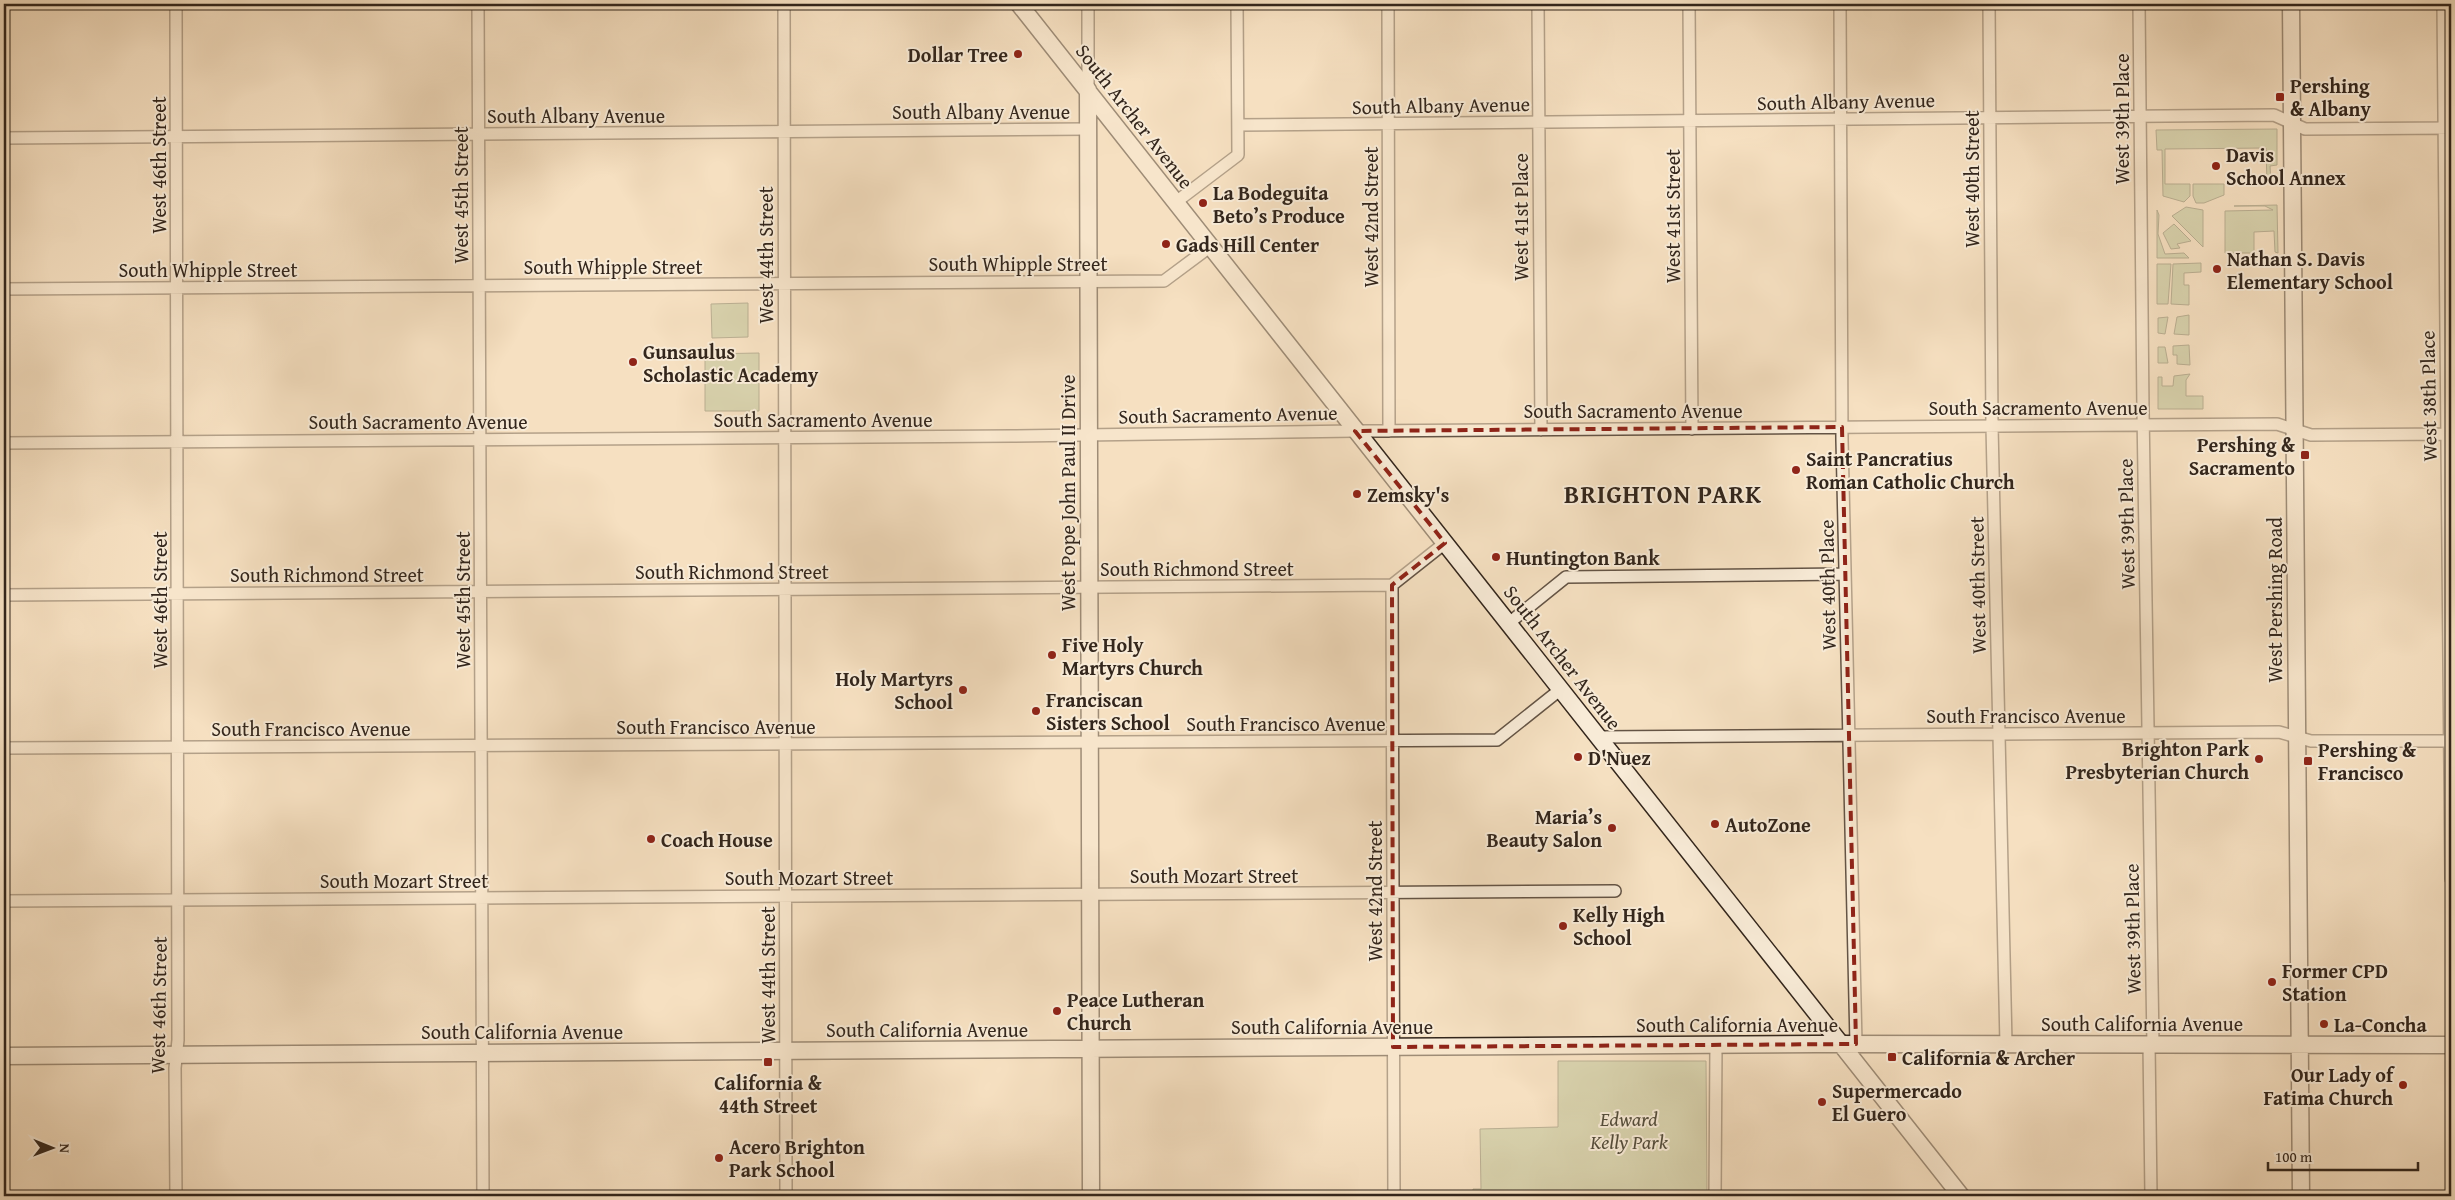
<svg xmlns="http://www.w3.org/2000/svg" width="2455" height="1200" viewBox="0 0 2455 1200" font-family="'Gentium Book Plus',serif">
	<rect width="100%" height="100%" fill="#f5e0c1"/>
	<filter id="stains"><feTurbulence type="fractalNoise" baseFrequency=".004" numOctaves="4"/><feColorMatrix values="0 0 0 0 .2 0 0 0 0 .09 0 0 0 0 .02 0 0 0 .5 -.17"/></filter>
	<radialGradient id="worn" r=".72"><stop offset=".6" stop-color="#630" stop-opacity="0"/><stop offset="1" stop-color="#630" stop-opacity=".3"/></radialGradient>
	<path fill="#b5c398" stroke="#74745a" d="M2277,129V165L2270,166L2271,183H2267L2266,148L2165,149V184H2190V196L2184,202L2163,196L2162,150H2157L2156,130Z
		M2193,184H2224V195L2204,203H2196L2193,196Z
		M2277,205L2278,253L2275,252L2274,231L2254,232V253H2225V211L2273,210L2265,206H2234Z
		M2186,207L2203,210V247L2172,216Z
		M2157,210L2159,215L2158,234L2165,254L2184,253L2189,258H2157Z
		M2174,224L2191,241L2177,244L2180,248L2171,249L2163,233Z
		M2201,263V272L2184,273V285H2189V305L2171,304L2173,264Z
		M2157,264H2171L2168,304H2157Z
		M748,303V337L712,338L711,304Z
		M2189,315V335L2174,334L2177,317Z
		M2168,317L2165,334L2158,333V318Z
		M2189,345L2190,365L2177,364V355H2173V346Z
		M2158,347H2165L2168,363H2158Z
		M759,353V411H705V354Z
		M2190,374L2186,380V396H2203V409H2158V377H2162V386H2173L2174,376Z
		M1558,1061H1706L1707,1196H1473V1189H1481L1480,1129L1558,1127Z"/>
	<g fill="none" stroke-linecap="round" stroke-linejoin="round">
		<g stroke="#645445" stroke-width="14">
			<path id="street" d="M478,4L483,1196
				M784,4L786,1196
				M1088,4V90
				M1388,4L1389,431
				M1538,4L1541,430
				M1689,4L1692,429
				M1840,4L1842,440L1856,1044
				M1989,4L1992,426L2006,1044
				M2139,4L2143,411L2153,1045
				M2443,4L2451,879
				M1238,125L2274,115L2305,129L2451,128
				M4,138L1088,129
				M1176,202L1238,155L1237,4
				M4,289L1164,281L1211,246
				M4,443L1011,436L1355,431L2277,424L2311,435L2451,434
				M1392,585L1394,1196
				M4,595L1392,585L1445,543
				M1509,623L1566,577L1845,574
				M1599,737L2279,732L2311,741H2451
				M4,748L1497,740L1561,689
				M4,901L1615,891
				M2149,1044L2151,1196
				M176,1196L175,1068L178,1040L176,4
				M1715,1196L1716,1045"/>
		</g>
		<g stroke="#33261c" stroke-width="19">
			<path id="secondary" d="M1019,4L1961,1196
				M2291,4L2301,1196
				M1088,90L1091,1196
				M4,1056L1816,1044L2451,1045"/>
		</g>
		<use href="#street" stroke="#f8ebd7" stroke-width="11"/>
		<use href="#secondary" stroke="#f8ebd7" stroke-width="16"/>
	</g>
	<path d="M0 0H2455V1200H0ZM1842,427L1856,1044L1393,1047L1392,585L1445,543L1355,431Z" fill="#f5e0c1" fill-opacity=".55" fill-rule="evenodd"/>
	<path fill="none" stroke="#8f2418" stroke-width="4" stroke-dasharray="10 6" stroke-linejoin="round" d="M1842,427L1856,1044L1393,1047L1392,585L1445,543L1355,431Z"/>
	<g fill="#8f2418" stroke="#f8ebd7" stroke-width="2">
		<circle cx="1018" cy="54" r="5"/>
		<rect x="2275" y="92" width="10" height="10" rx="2.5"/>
		<circle cx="2216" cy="166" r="5"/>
		<circle cx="1203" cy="203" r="5"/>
		<circle cx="1166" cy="244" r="5"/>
		<circle cx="2217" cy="269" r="5"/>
		<circle cx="633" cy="362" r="5"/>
		<rect x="2300" y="450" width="10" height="10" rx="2.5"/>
		<circle cx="1796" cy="470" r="5"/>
		<circle cx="1357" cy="494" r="5"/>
		<circle cx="1496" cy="557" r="5"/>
		<circle cx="1052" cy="655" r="5"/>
		<circle cx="963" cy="690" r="5"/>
		<circle cx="1036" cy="711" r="5"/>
		<circle cx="1578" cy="757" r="5"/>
		<circle cx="2259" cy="759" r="5"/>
		<rect x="2303" y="756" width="10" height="10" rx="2.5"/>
		<circle cx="1715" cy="824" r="5"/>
		<circle cx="1612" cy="828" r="5"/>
		<circle cx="651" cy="839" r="5"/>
		<circle cx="1563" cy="926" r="5"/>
		<circle cx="2272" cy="982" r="5"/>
		<circle cx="1057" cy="1011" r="5"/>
		<circle cx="2324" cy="1024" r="5"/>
		<rect x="1887" y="1052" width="10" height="10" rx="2.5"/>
		<rect x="763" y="1057" width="10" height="10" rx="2.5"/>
		<circle cx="2403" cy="1085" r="5"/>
		<circle cx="1822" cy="1102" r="5"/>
		<circle cx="719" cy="1158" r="5"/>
	</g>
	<g text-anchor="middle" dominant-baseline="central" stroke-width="4" stroke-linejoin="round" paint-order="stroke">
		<g font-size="20" font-weight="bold" fill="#33261c" stroke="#f8ebd7" text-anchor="start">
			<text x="1008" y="54" text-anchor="end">Dollar Tree</text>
			<text x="2290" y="85">Pershing<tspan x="2290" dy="23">&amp; Albany</tspan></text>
			<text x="2226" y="154">Davis<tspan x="2226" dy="23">School Annex</tspan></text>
			<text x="1213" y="192">La Bodeguita<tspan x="1213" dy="23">Beto’s Produce</tspan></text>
			<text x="1176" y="244">Gads Hill Center</text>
			<text x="2227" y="258">Nathan S. Davis<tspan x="2227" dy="23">Elementary School</tspan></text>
			<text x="643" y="351">Gunsaulus<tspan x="643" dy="23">Scholastic Academy</tspan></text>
			<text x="2295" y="444" text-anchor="end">Pershing &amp;<tspan x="2295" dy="23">Sacramento</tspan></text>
			<text x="1806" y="458">Saint Pancratius<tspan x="1806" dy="23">Roman Catholic Church</tspan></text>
			<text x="1367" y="494">Zemsky's</text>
			<text x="1506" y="557">Huntington Bank</text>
			<text x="1062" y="644">Five Holy<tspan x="1062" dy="23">Martyrs Church</tspan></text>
			<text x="953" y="678" text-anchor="end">Holy Martyrs<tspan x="953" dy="23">School</tspan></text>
			<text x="1046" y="699">Franciscan<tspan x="1046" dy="23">Sisters School</tspan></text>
			<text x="2249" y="748" text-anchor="end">Brighton Park<tspan x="2249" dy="23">Presbyterian Church</tspan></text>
			<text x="2318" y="749">Pershing &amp;<tspan x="2318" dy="23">Francisco</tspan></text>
			<text x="1588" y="757">D'Nuez</text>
			<text x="1602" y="816" text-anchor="end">Maria’s<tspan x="1602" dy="23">Beauty Salon</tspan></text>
			<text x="1725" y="824">AutoZone</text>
			<text x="661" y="839">Coach House</text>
			<text x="1573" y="914">Kelly High<tspan x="1573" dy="23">School</tspan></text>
			<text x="2282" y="970">Former CPD<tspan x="2282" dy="23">Station</tspan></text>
			<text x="1067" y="999">Peace Lutheran<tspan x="1067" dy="23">Church</tspan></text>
			<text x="2334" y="1024">La-Concha</text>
			<text x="1902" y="1057">California &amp; Archer</text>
			<text x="2393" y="1074" text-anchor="end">Our Lady of<tspan x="2393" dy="23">Fatima Church</tspan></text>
			<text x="768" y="1082" text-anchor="middle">California &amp;<tspan x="768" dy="23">44th Street</tspan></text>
			<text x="1832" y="1090">Supermercado<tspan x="1832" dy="23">El Guero</tspan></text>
			<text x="729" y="1146">Acero Brighton<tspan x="729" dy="23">Park School</tspan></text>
		</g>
		<g font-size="20" fill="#33261c" stroke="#f8ebd7">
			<text transform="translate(1846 101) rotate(-1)">South Albany Avenue</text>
			<text transform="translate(1441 105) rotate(-1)">South Albany Avenue</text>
			<text x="981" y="111">South Albany Avenue</text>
			<text x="576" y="115">South Albany Avenue</text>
			<text transform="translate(1135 116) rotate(52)">South Archer Avenue</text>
			<text transform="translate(2121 119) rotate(-90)">West 39th Place</text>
			<text transform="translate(158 165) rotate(-90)">West 46th Street</text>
			<text transform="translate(1971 179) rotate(-90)">West 40th Street</text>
			<text transform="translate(460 195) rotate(-90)">West 45th Street</text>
			<text transform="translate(1672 216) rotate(-90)">West 41st Street</text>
			<text transform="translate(1370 217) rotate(-90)">West 42nd Street</text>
			<text transform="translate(1520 217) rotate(-90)">West 41st Place</text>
			<text transform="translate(765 255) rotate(-90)">West 44th Street</text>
			<text x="1018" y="263">South Whipple Street</text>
			<text x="613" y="266">South Whipple Street</text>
			<text x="208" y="269">South Whipple Street</text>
			<text transform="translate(2428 396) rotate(-91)">West 38th Place</text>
			<text x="2038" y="407">South Sacramento Avenue</text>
			<text x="1633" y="410">South Sacramento Avenue</text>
			<text transform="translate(1228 414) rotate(-1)">South Sacramento Avenue</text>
			<text x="823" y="419">South Sacramento Avenue</text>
			<text x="418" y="421">South Sacramento Avenue</text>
			<text transform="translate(1067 493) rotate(-90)">West Pope John Paul II Drive</text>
			<text transform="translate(2126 524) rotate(-91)">West 39th Place</text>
			<text x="1197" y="568">South Richmond Street</text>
			<text x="732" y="571">South Richmond Street</text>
			<text x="327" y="574">South Richmond Street</text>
			<text transform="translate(1827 585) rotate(-91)">West 40th Place</text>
			<text transform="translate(1977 585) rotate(-91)">West 40th Street</text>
			<text transform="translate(159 600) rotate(-90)">West 46th Street</text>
			<text transform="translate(462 600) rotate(-90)">West 45th Street</text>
			<text transform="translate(2274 600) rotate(-90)">West Pershing Road</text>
			<text transform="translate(1563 657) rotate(52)">South Archer Avenue</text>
			<text x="2026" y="715">South Francisco Avenue</text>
			<text x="1286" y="723">South Francisco Avenue</text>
			<text x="716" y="726">South Francisco Avenue</text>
			<text x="311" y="728">South Francisco Avenue</text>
			<text x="1214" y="875">South Mozart Street</text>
			<text x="809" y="877">South Mozart Street</text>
			<text x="404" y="880">South Mozart Street</text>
			<text transform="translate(1374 891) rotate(-90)">West 42nd Street</text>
			<text transform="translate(2132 929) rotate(-91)">West 39th Place</text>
			<text transform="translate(767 975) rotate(-90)">West 44th Street</text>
			<text transform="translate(158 1005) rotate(-89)">West 46th Street</text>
			<text x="2142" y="1023">South California Avenue</text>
			<text x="1737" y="1024">South California Avenue</text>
			<text x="1332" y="1026">South California Avenue</text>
			<text x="927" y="1029">South California Avenue</text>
			<text x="522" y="1031">South California Avenue</text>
		</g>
		<g font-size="20" font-style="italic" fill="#544d3b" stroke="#f8ebd7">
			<text x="1629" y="1118">Edward<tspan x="1629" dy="23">Kelly Park</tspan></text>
		</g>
		<g font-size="25" font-weight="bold" letter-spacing="1" fill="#33261c" stroke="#f8ebd7">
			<text x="1663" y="494">BRIGHTON PARK</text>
		</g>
	</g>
	<rect width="2455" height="1200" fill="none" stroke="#f5e0c1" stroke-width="20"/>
	<rect x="5" y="5" width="2445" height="1190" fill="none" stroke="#33261c" stroke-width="2.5"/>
	<rect x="10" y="10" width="2435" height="1180" fill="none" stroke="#33261c"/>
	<g transform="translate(52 1148) rotate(91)" stroke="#f8ebd7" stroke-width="4" paint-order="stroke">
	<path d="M0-4L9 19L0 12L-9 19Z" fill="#33261c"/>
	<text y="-8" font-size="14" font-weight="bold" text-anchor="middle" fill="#33261c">N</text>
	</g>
	<path d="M2268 1162v8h150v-8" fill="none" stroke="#33261c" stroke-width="2.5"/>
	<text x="2275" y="1162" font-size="15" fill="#33261c" stroke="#f8ebd7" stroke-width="4" paint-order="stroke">100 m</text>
	<rect width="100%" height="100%" filter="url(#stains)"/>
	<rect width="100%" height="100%" fill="url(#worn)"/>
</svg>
